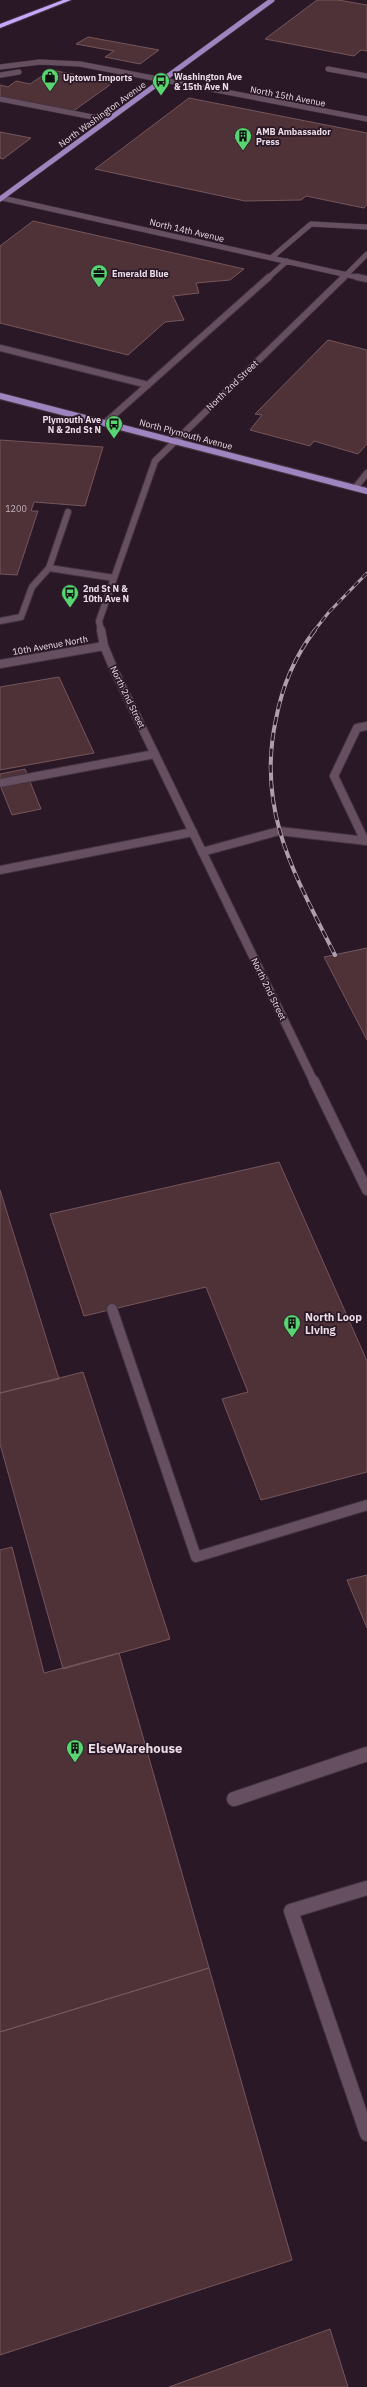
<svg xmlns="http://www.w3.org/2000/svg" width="367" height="2387" viewBox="0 0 367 2387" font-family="'IBM Plex Sans',sans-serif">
	<rect width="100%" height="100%" fill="#2b1827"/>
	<path fill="#4e3237" stroke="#75565b" d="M317,0H338L367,5V51L361,50L354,56L265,39Z
		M88,37L159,50L140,64L105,57L114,51L76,44Z
		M51,70L114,82L72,112L0,97V85L8,87L16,81L30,84Z
		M189,98L367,133V205L364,208L306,196L301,200L245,201L95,169Z
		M0,132L31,138L3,159L0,158Z
		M33,221L244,269L230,280L196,283L199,293L173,296L184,320L165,322L128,355L0,323V246Z
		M328,340L367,350V444L358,454L314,441L310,446L250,430L262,415L255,414Z
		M0,440L103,447L85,506L34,502L31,511H38L17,575L0,574Z
		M59,677L94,753L0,770V687Z
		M25,769L41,809L12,815L0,785V774Z
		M367,948V1040L324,957Z
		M279,1162L367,1361V1472L261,1500L222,1399L248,1392L206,1287L84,1316L50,1214Z
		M0,1190L59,1379L0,1393Z
		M83,1372L170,1639L63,1669L0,1444V1393Z
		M12,1547L44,1673L119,1653L209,1968L0,2032V1550Z
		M367,1575V1628L347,1580Z
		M209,1968L292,2260L0,2355V2032Z
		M330,2329L348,2387H169Z"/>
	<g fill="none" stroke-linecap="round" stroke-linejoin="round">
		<g stroke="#42333f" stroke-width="6">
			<path id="minor-far4" d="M0,67L40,62L80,64L367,119
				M328,69L367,76
				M1,75L19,72
				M0,99L108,120
				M2,198L361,278
				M271,258L311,224L367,227
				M268,278L287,261
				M343,278L367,254"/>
		</g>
		<g stroke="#42333f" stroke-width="8">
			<path id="minor-far3" d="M357,277L367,279
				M0,348L148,385
				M105,423L269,277
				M355,488L367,473
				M49,568L68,512
				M0,621L21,617L32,587L49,568L114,578
				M101,631L99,621L155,461L344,277"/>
		</g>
		<g stroke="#42333f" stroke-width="10">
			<path id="minor-far2" d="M101,630L104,646L115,672L314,1082
				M0,664L104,646
				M0,783L155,754
				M365,841L334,776L357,728L367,726
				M202,852L279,831L367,841
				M0,870L193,832"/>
		</g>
		<g stroke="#42333f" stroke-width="12">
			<path id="minor-far1" d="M314,1081L367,1190
				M112,1309L196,1557L367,1505"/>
		</g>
		<g stroke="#42333f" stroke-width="16">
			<path id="minor" d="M234,1799L367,1754
				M367,1888L291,1911L367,2134"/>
		</g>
		<g stroke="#42333f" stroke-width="6">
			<path id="major-far1" d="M0,199L272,0"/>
		</g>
		<g stroke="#42333f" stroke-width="8">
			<path id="major" d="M0,396L367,491"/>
		</g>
		<g stroke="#42333f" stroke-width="2">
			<path id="highway" d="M63,0H71L0,28V24Z"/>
		</g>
		<use href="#minor-far4" stroke="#664f61" stroke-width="5"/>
		<use href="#minor-far3" stroke="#664f61" stroke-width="6"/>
		<use href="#minor-far2" stroke="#664f61" stroke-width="8"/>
		<use href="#minor-far1" stroke="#664f61" stroke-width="10"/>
		<use href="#minor" stroke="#664f61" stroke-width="14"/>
		<use href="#major-far1" stroke="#9f84bf" stroke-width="5"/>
		<use href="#major" stroke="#9f84bf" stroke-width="6"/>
		<use href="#highway" fill="#c5a7fe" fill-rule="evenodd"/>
		<g stroke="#ae9faa" stroke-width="3">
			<path id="rail-far1" d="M314,631L329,612L367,573"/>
		</g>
		<g stroke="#ae9faa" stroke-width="4">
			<path id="rail" d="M315,630C295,656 282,687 276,719C256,811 295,875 335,955"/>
		</g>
		<use href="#rail-far1" stroke="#2b1827" stroke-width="2" stroke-dasharray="6" stroke-linecap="butt"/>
		<use href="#rail" stroke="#2b1827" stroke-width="2.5" stroke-dasharray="8" stroke-linecap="butt"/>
	</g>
	<defs>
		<g id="shop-pin" transform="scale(0.9)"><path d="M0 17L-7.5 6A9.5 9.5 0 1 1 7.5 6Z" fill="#58d570" stroke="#2b1827"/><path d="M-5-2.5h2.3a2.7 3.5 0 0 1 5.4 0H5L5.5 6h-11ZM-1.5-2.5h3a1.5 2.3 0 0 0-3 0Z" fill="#111"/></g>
		<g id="bus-pin" transform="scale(0.9)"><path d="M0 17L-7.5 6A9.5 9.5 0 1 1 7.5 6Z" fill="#58d570" stroke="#2b1827"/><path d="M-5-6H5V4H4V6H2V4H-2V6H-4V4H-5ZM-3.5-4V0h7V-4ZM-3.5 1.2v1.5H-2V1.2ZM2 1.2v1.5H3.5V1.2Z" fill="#111"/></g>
		<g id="building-pin" transform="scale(0.9)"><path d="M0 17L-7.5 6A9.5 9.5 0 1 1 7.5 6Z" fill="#58d570" stroke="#2b1827"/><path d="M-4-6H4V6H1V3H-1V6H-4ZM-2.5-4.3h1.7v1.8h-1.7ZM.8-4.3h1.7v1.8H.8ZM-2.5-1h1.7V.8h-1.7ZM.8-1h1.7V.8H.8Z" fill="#111"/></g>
		<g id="office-pin" transform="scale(0.9)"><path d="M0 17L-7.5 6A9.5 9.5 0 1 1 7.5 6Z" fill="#58d570" stroke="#2b1827"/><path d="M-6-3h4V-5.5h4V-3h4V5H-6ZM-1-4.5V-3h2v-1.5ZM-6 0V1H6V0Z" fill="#111"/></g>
	</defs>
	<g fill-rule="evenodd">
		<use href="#shop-pin" x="50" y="77"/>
		<use href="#bus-pin" x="161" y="81"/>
		<use href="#building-pin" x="243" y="136"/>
		<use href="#office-pin" x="99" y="273"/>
		<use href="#bus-pin" x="114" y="424"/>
		<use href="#bus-pin" x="70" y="593"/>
		<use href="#building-pin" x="292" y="1323"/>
		<use href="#building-pin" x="75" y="1748"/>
	</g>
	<g text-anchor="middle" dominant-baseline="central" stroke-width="3.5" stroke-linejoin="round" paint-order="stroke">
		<g font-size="9" font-weight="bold" fill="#eadce6" stroke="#2b1827" text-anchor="start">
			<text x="174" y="76">Washington Ave<tspan x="174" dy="10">&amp; 15th Ave N</tspan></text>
			<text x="63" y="77">Uptown Imports</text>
			<text x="256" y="131">AMB Ambassador<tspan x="256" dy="10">Press</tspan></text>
			<text x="112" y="273">Emerald Blue</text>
			<text x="101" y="419" text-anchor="end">Plymouth Ave<tspan x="101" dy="10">N &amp; 2nd St N</tspan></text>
			<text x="83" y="588">2nd St N &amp;<tspan x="83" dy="10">10th Ave N</tspan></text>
		</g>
		<g font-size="9" fill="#eadce6" stroke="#2b1827">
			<text transform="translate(288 96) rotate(11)">North 15th Avenue</text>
			<text transform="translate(102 114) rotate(-36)">North Washington Avenue</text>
			<text transform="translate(187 230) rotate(13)">North 14th Avenue</text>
			<text transform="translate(232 385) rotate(-44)">North 2nd Street</text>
			<text transform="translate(186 434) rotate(15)">North Plymouth Avenue</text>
			<text transform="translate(50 645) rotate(-10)">10th Avenue North</text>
			<text transform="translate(128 697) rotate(64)">North 2nd Street</text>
			<text transform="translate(269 989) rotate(64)">North 2nd Street</text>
		</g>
		<g font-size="9" fill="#c3b2ba">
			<text x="16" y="508">1200</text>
		</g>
		<g font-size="11" font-weight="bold" fill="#eadce6" stroke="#2b1827" text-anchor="start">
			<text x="305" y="1317">North Loop<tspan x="305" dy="13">Living</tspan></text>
		</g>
		<g font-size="13" font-weight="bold" fill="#eadce6" stroke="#2b1827" text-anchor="start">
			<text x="88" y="1748">ElseWarehouse</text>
		</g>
	</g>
</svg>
